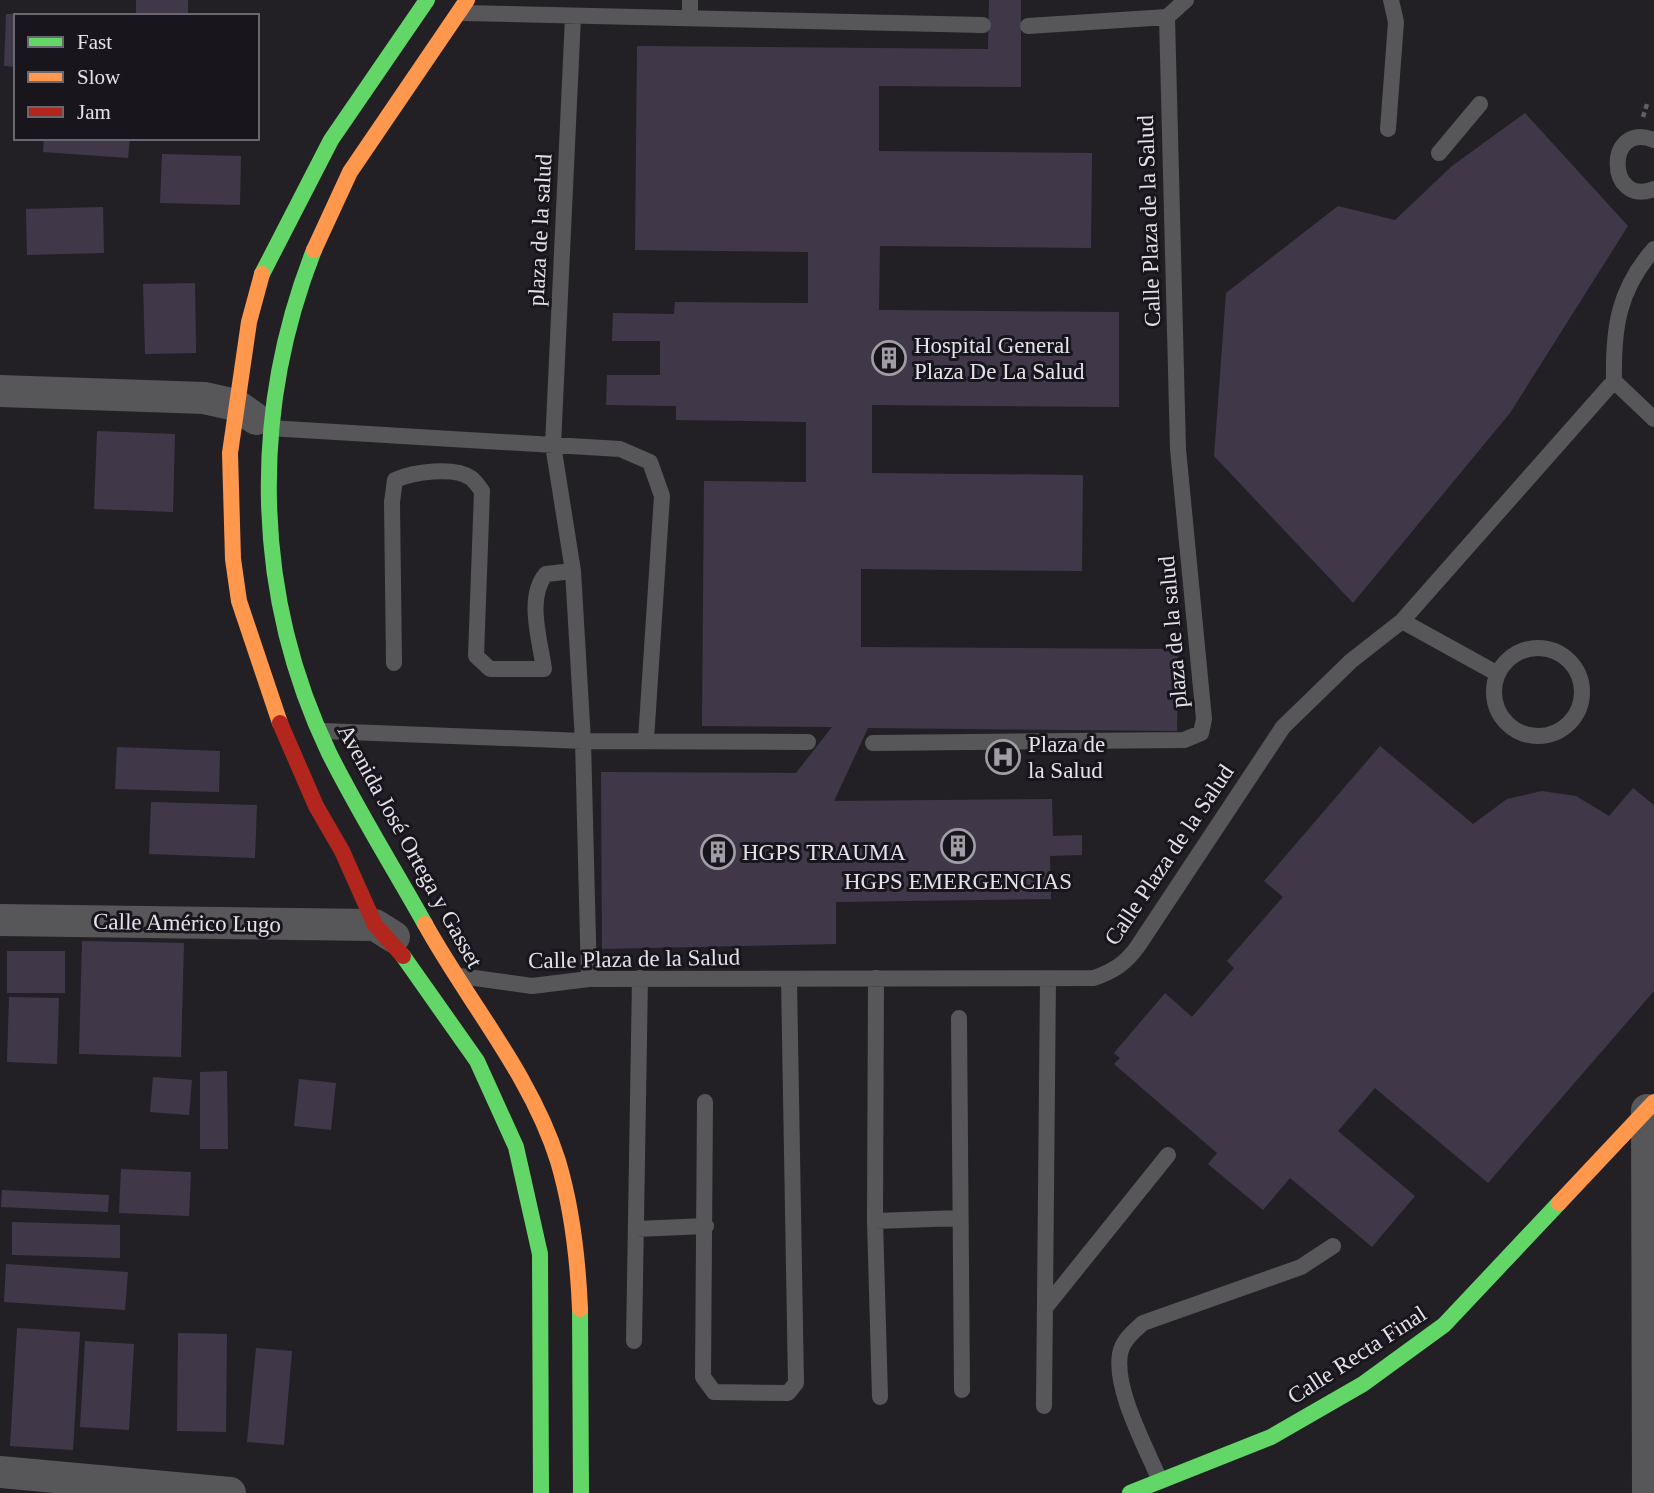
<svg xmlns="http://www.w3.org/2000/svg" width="1654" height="1493" viewBox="0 0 1654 1493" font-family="Georgia,serif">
	<rect width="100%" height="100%" fill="#222025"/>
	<path fill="#403849" d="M136,0H188V16H136Z
		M989,0H1021V87L879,86V151L1092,153L1091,248L880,246L879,310L1119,312V407L872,405V473L1083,475L1082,571L861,569V647L1178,649L1177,731L868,728L834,801L1052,799L1053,836L1082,835V855L1050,856L1051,899L836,902V944L602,949L601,772L796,773L832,727L702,726L704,481L806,482V422L676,420V406L606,405L607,375H660V341H612L613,313L674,314L675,302L808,303V252L635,250L637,46L988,49Z
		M6,14H16V67L4,66Z
		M1525,113L1628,226L1510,413L1353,603L1214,456L1226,293L1338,206L1395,220L1452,166Z
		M44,138H130L128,158L43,152Z
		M162,154L241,156L240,205L160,203Z
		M103,207L104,253L27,255L26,209Z
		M195,283L196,353L145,354L143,284Z
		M97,431L175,434L173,512L94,509Z
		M1380,746L1473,824L1507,799L1542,791L1576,796L1609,816L1633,788L1654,805V991L1488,1183L1375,1088L1338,1131L1415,1196L1372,1247L1290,1178L1263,1210L1208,1164L1217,1153L1114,1064L1120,1058L1114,1053L1165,993L1192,1017L1234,968L1227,961L1283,897L1264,881Z
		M117,747L220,751L219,792L115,789Z
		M151,802L257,805L255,858L149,854Z
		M82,941L184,943L181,1057L79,1054Z
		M7,951H65V993H7Z
		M9,997L59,998L57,1064L7,1062Z
		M227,1071L228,1149H200V1072Z
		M153,1077L192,1080L189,1115L150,1112Z
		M299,1079L336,1083L331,1130L294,1126Z
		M121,1169L191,1172L189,1216L119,1213Z
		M2,1190L109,1195L108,1212L1,1207Z
		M12,1222L120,1225V1258L12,1255Z
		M6,1264L128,1272L125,1310L4,1302Z
		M17,1328L80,1332L73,1450L10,1446Z
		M178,1333L227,1334L226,1432L177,1431Z
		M85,1341L134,1344L129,1430L80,1427Z
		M256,1348L292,1351L284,1445L247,1442Z"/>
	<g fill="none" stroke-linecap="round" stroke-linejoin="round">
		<path stroke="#605f61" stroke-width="4.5" stroke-dasharray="5 3.5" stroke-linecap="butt" d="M1643,117L1647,104"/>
		<path stroke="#575658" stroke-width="16" d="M462,13L983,25
			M573,17L553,445L573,571
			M1167,17L1186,0
			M690,18V0
			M1028,26L1167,17
			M1388,129L1396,22L1391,0
			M1654,140C1605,120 1606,208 1654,189
			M1439,153L1480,104
			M1614,381L1654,419
			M269,428L620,449L650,462L662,496L646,740
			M1402,621L1498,674
			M1494 692a44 44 0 1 1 88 0a44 44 0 1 1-88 0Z
			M394,663L392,502L395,480C413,472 454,466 471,478C475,481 479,487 482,491L476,656L490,669H544C540,640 526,597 546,574L573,571L583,741L589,979
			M323,731L583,741L808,742
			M873,743L1184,740L1201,733L1204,719L1178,449L1167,17
			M460,976L532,986L589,979L1094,978C1114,971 1126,963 1138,946L1283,727L1351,661L1402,621L1614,381C1613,328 1618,290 1654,249
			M876,978L875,1221L960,1218
			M959,1018L962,1390
			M705,1102L703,1377L714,1392L788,1393L796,1383L789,980
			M875,1221L880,1397
			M636,1229L706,1226
			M1045,1308L1168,1155
			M634,1341L640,978
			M1044,1406L1048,978
			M1160,1481C1146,1447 1114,1390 1120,1354C1122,1341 1134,1331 1143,1323L1301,1267L1333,1246"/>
		<path stroke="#575658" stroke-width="32" d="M0,391L204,398L236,405L256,419
			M0,920L375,925L394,937
			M1647,1110L1648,1493
			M0,1472L230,1493"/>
		<path stroke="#63d668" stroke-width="16" d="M314,250C250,413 253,594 329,753C358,811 393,867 425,924
			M262,274L331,140L427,0
			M403,956L477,1061L516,1147L540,1254L541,1493
			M580,1309L581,1493
			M1130,1493L1271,1437L1363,1384L1444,1325L1559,1203"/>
		<path stroke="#ff974d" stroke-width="16" d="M314,250L350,172L467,0
			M262,274L249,322L230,453L233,559L239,601L280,723
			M425,924C468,1002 531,1075 558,1161C572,1208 578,1261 580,1309
			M1559,1203L1654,1102"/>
		<path stroke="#b3261e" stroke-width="16" d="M280,723L316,806L342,851L375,925L403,956"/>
	</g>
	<defs>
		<g id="building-ring" transform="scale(1.75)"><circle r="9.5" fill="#19151d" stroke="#a09ea4" stroke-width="1.5"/><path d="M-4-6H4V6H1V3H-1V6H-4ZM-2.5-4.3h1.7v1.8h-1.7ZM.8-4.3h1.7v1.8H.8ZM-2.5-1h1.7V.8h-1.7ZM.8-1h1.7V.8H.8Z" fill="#a09ea4"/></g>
		<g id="hospital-ring" transform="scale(1.75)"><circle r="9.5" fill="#19151d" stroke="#a09ea4" stroke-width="1.5"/><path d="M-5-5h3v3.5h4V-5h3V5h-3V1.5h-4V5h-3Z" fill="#a09ea4"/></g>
	</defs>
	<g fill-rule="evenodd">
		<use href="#building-ring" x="889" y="358"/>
		<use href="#hospital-ring" x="1003" y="757"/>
		<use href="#building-ring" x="958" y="846"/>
		<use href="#building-ring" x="718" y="852"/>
	</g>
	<g text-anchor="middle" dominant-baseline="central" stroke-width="6" stroke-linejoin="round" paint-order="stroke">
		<g font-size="23" fill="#e4e2e8" stroke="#19151d">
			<text transform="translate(1149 221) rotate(-92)">Calle Plaza de la Salud</text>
			<text transform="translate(540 230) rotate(-87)">plaza de la salud</text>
			<text transform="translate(1173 632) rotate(-95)">plaza de la salud</text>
			<text transform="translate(410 846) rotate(61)">Avenida José Ortega y Gasset</text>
			<text transform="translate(1169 855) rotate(-56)">Calle Plaza de la Salud</text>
			<text transform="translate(187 923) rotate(1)">Calle Américo Lugo</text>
			<text transform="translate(634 959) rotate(-1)">Calle Plaza de la Salud</text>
			<text transform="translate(1357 1355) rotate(-33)">Calle Recta Final</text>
		</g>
		<g font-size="23" fill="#e4e2e8" stroke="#19151d" text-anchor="start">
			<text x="914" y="345">Hospital General<tspan x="914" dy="26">Plaza De La Salud</tspan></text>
			<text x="1028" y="744">Plaza de<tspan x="1028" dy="26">la Salud</tspan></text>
			<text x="742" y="852">HGPS TRAUMA</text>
			<text x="958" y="881" text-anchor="middle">HGPS EMERGENCIAS</text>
		</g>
	</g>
	<rect x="14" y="14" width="245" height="126" fill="#19151d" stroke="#6a676e" stroke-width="2"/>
	<rect x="28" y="37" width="35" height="10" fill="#63d668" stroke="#6a676e" stroke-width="2"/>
	<text x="77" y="49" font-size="21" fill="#e4e2e8">Fast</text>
	<rect x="28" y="72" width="35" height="10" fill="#ff974d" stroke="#6a676e" stroke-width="2"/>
	<text x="77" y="84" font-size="21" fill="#e4e2e8">Slow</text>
	<rect x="28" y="107" width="35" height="10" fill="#b3261e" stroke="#6a676e" stroke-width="2"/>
	<text x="77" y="119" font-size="21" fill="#e4e2e8">Jam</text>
</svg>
